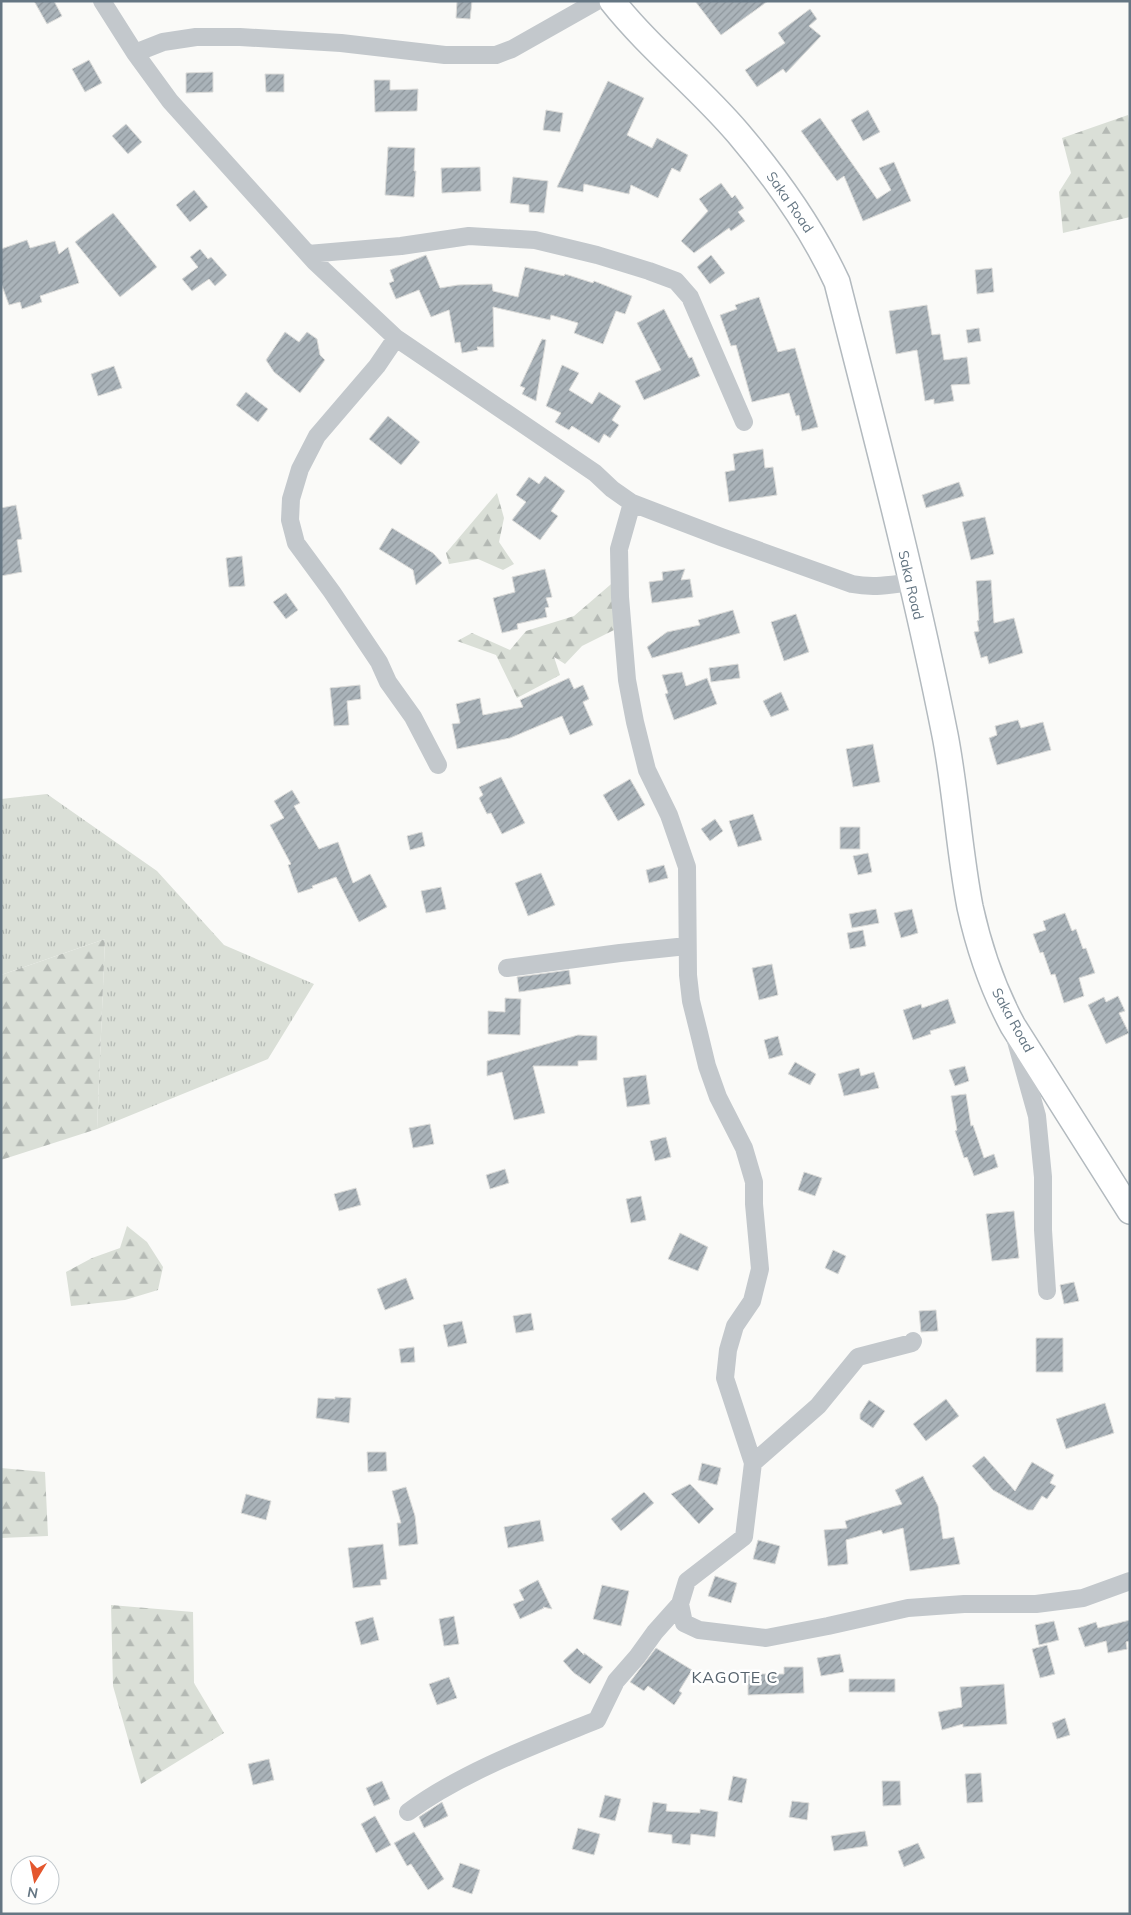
<svg xmlns="http://www.w3.org/2000/svg" width="1131" height="1915" viewBox="0 0 1131 1915" font-family="Mulish,sans-serif">
	<defs>
		<pattern id="grass-tufts" width="24" height="20" patternUnits="userSpaceOnUse" patternTransform="scale(1.25)"><rect width="24" height="20" fill="#dadfd7"/><path d="M3 7l-1-3M5 7V3M7 7l1-3M15 17l-1-3M17 17v-4M19 17l1-3" fill="none" stroke="#b4b9b4"/></pattern>
		<pattern id="forest-firs" width="22" height="20" patternUnits="userSpaceOnUse" patternTransform="scale(1.25)"><rect width="22" height="20" fill="#dadfd7"/><path d="M5 1l3.5 6h-7zM16 11l3.5 6h-7z" fill="#b4b9b4"/></pattern>
		<pattern id="building-hatch" width="6" height="6" patternUnits="userSpaceOnUse" patternTransform="scale(1.25)"><rect width="6" height="6" fill="#aab3b9"/><path d="M-1 1l2-2M0 6l6-6M5 7l2-2" fill="none" stroke="#8e969c"/></pattern>
	</defs>
	<rect width="100%" height="100%" fill="#fafaf8"/>
	<path fill="url(#grass-tufts)" d="M47,794L157,871L224,945L314,984L268,1059L97,1129L105,939L1,975V799Z"/>
	<path fill="url(#forest-firs)" d="M1128,115L1130,132V217L1063,233L1059,192L1071,173L1062,138Z
		M497,493L504,518L499,542L514,564L503,570L478,559L449,564L446,553Z
		M617,579L618,628L582,646L565,664L554,657L560,675L517,698L496,655L457,641L472,633L510,650L526,631L574,616Z
		M105,939L97,1129L1,1160V975Z
		M127,1226L147,1242L163,1267L158,1290L125,1300L71,1306L66,1272L92,1258L120,1248Z
		M1,1468L45,1472L48,1536L1,1538Z
		M111,1605L193,1612L194,1683L224,1733L141,1784L113,1686Z"/>
	<path fill="url(#building-hatch)" stroke="#dcdcda" d="M34,1H54L62,16L47,24Z
		M457,1H472L470,19L456,18Z
		M695,1H768L721,35Z
		M810,9L817,19L809,26L821,36L786,73L783,69L757,87L745,70L785,43L778,33Z
		M89,60L102,83L85,92L72,69Z
		M213,72V92L186,93V73Z
		M265,74H284V92H266Z
		M374,80H390V90L418,89L417,111L375,112Z
		M608,81L644,98L627,135L652,148L657,138L688,155L680,172L672,168L658,198L631,185L629,194L584,184L583,192L557,187Z
		M546,110L563,113L560,132L543,130Z
		M868,110L880,132L863,141L851,120Z
		M820,118L877,199L891,190L879,168L894,162L911,201L863,221L844,176L837,181L801,131Z
		M126,124L142,142L128,154L112,136Z
		M388,147L415,148L414,171H416L414,197L385,195Z
		M480,167L481,191L442,193L441,168Z
		M513,177L548,181L544,213L529,212V205L510,203Z
		M721,183L732,198L735,195L744,208L738,212L745,221L731,231L729,228L694,253L681,241L708,211L699,199Z
		M194,190L208,207L190,222L176,205Z
		M113,213L157,267L120,297L75,242Z
		M27,240L30,248L55,241L59,254L68,247L79,283L40,296L42,302L22,309L20,302L9,305L1,283V249Z
		M200,249L208,259L211,257L227,275L215,286L209,279L192,291L182,279L198,267L190,257Z
		M426,255L440,288L458,285L492,284L493,291L518,297L525,267L564,276L565,274L593,283L594,281L632,296L625,314L616,311L603,344L574,333L578,323L551,315L550,320L493,307L494,347H477L478,350L462,353L460,342L455,343L449,310L431,317L419,290L396,299L389,283L394,281L390,270Z
		M711,255L725,273L710,284L697,267Z
		M992,268L994,292L977,294L975,270Z
		M759,297L778,352L795,348L818,427L802,431L799,415L796,416L789,393L752,402L736,345L731,346L720,315L737,309L735,305Z
		M927,305L932,335L940,334L944,360L967,357L970,384L951,385L954,401L934,404V399L925,401L917,350L896,354L889,311Z
		M664,309L689,358L692,357L700,376L644,400L635,381L661,370L637,323Z
		M979,328L981,341L968,343L966,330Z
		M285,332L299,342L307,332L317,339L320,355L325,360L300,393L274,372L266,360Z
		M542,339L546,340L536,401L522,394L525,388L520,386Z
		M562,365L579,373L569,390L592,404L599,392L621,406L612,420L619,425L610,438L604,434L599,443L572,426L569,430L555,422L561,413L546,406Z
		M114,366L122,388L98,396L91,374Z
		M246,392L268,409L258,422L236,405Z
		M388,416L420,442L401,465L369,439Z
		M763,449L765,468L773,467L777,495L729,502L725,472L735,470L733,454Z
		M545,476L565,491L551,511L558,516L540,540L512,520L526,502L516,495L529,477L539,484Z
		M959,482L964,496L926,508L922,495Z
		M16,505L22,539L17,540L22,572L1,576V508Z
		M985,517L994,554L971,560L962,522Z
		M392,528L433,553L442,563L416,585L413,570L379,549Z
		M242,556L245,586L229,587L226,558Z
		M545,569L552,597L546,598L549,607L545,608L547,617L517,624L518,629L502,633L493,598L515,592L512,577Z
		M685,569L681,580L690,579L693,597L652,603L649,582L663,580L662,572Z
		M991,580L994,623L1014,618L1023,653L989,664L987,656L981,658L974,632L979,631L977,621L979,620L976,581Z
		M286,593L298,610L286,619L273,602Z
		M733,610L740,633L652,658L647,647L667,632L700,625L698,620Z
		M796,614L809,652L784,661L771,622Z
		M738,664L740,678L711,682L709,668Z
		M682,672L686,686L707,678L717,704L674,720L665,694L668,693L662,675Z
		M569,678L574,689L583,685L589,699L583,702L593,725L570,735L562,716L510,738L457,749L452,724L460,723L456,704L480,698L483,715L523,707L520,700Z
		M360,685L361,699L347,701L349,725L334,726L330,688Z
		M781,692L789,710L771,717L763,701Z
		M1018,720L1021,728L1043,722L1051,750L997,765L989,738L997,735L995,726Z
		M873,744L880,782L853,787L846,749Z
		M501,777L525,823L502,834L491,813L487,814L479,798L483,795L479,787Z
		M630,779L645,805L618,821L603,795Z
		M292,790L300,803L294,806L319,849L338,842L353,883L370,874L387,907L359,922L336,877L312,886L313,888L298,893L288,865L291,864L270,825L284,818L274,801Z
		M753,814L762,840L738,847L729,821Z
		M715,819L723,831L710,841L701,829Z
		M840,827H860V849H840Z
		M422,832L425,846L410,850L407,836Z
		M868,853L872,872L858,875L853,856Z
		M664,865L668,878L649,883L646,870Z
		M541,873L555,905L528,916L515,883Z
		M441,887L446,909L426,913L421,891Z
		M876,909L879,923L852,928L849,914Z
		M912,909L918,933L901,938L894,913Z
		M1065,913L1072,931L1076,929L1083,949L1086,948L1095,973L1079,978L1084,996L1064,1003L1055,974L1051,975L1043,952L1040,953L1033,934L1046,930L1043,921Z
		M863,930L866,946L850,949L847,933Z
		M772,964L778,995L759,1000L752,968Z
		M569,970L571,984L519,992L517,977Z
		M1118,996L1125,1011L1119,1013L1129,1033L1106,1044L1088,1005L1104,997L1106,1002Z
		M505,998L521,999L520,1035L488,1034V1011L505,1012Z
		M948,999L956,1023L930,1031L931,1034L913,1040L903,1010L921,1004L922,1008Z
		M578,1035L597,1036V1060L578,1061V1066H533L545,1113L514,1120L502,1072L487,1076V1061Z
		M778,1036L783,1055L769,1059L764,1040Z
		M795,1062L816,1074L810,1085L788,1074Z
		M965,1066L969,1081L955,1086L949,1070Z
		M859,1068L861,1076L874,1072L879,1088L844,1096L838,1074Z
		M646,1075L650,1104L627,1107L623,1078Z
		M966,1094L971,1126L973,1125L984,1158L994,1154L998,1167L974,1176L967,1157L964,1158L955,1131L957,1130L951,1096Z
		M430,1124L434,1144L413,1148L409,1128Z
		M666,1137L671,1157L655,1161L650,1141Z
		M505,1169L509,1183L490,1189L486,1175Z
		M804,1172L822,1178L815,1196L798,1190Z
		M356,1188L361,1205L339,1211L334,1194Z
		M641,1196L646,1220L631,1223L626,1199Z
		M1014,1211L1019,1258L992,1261L986,1214Z
		M680,1233L708,1247L698,1271L668,1259Z
		M833,1250L846,1256L838,1274L825,1268Z
		M406,1278L414,1299L385,1310L377,1289Z
		M1074,1282L1079,1301L1064,1304L1060,1285Z
		M936,1310L938,1331L921,1332L919,1311Z
		M531,1313L534,1330L516,1333L513,1316Z
		M462,1321L467,1343L448,1347L443,1325Z
		M1036,1338H1063V1372H1036Z
		M414,1347L415,1362L401,1363L399,1349Z
		M335,1397L351,1398L349,1423L316,1418L318,1398L335,1399Z
		M946,1399L959,1416L926,1441L913,1424Z
		M869,1400L885,1411L873,1428L860,1419V1414Z
		M1105,1403L1114,1433L1066,1449L1056,1419Z
		M367,1452H386L387,1471L368,1472Z
		M984,1456L1015,1491L1032,1462L1054,1475L1050,1483L1056,1486L1047,1499L1042,1496L1033,1510H1028L993,1490L972,1466Z
		M702,1463L721,1468L717,1485L698,1480Z
		M923,1476L938,1506L943,1539L954,1537L960,1564L910,1571L903,1528L883,1534L881,1530L846,1540L848,1564L828,1566L824,1530L847,1528L845,1521L902,1504L895,1490Z
		M690,1484L714,1509L699,1524L671,1494Z
		M406,1487L415,1516L418,1544L399,1546L397,1523H401L392,1491Z
		M644,1492L654,1503L621,1531L611,1519Z
		M246,1494L271,1501L266,1520L241,1513Z
		M540,1520L544,1541L508,1548L504,1527Z
		M758,1540L780,1546L775,1564L753,1559Z
		M383,1544L387,1579L380,1580L381,1585L353,1588L348,1548Z
		M715,1576L737,1583L731,1603L708,1596Z
		M538,1580L552,1609L543,1607L544,1608L520,1619L513,1604L524,1600L519,1590Z
		M602,1585L629,1591L621,1626L593,1619Z
		M454,1616L459,1644L444,1646L439,1619Z
		M373,1617L379,1640L361,1645L355,1622Z
		M1130,1620V1641L1126,1642L1127,1649L1108,1653L1106,1641L1085,1647L1078,1628L1096,1622L1098,1628Z
		M1054,1621L1059,1640L1039,1645L1035,1625Z
		M1047,1645L1055,1674L1040,1678L1032,1649Z
		M577,1648L584,1655V1653L603,1667L590,1684L574,1673L563,1661Z
		M656,1648L692,1670L679,1691L682,1693L674,1705L648,1686L644,1691L630,1682Z
		M840,1654L844,1672L821,1676L817,1658Z
		M784,1667H803L804,1693L748,1695V1674H784Z
		M449,1677L457,1698L437,1705L429,1684Z
		M849,1679H895V1692H849Z
		M1004,1684L1007,1724L963,1727V1724L942,1730L938,1712L962,1707L960,1687Z
		M1065,1718L1070,1735L1057,1739L1052,1723Z
		M269,1759L274,1780L253,1785L248,1764Z
		M981,1773L983,1802L967,1803L965,1774Z
		M733,1776L747,1779L742,1803L728,1800Z
		M382,1781L390,1799L374,1806L366,1788Z
		M882,1781H900L901,1805L883,1806Z
		M605,1795L621,1799L615,1821L599,1817Z
		M792,1801L809,1803L807,1820L789,1817Z
		M442,1802L448,1816L424,1828L419,1817Z
		M653,1802L667,1804L666,1811L700,1813V1809L718,1812L715,1837L691,1834L690,1845L672,1843V1835L648,1832Z
		M375,1816L391,1845L376,1853L361,1824Z
		M578,1828L600,1834L594,1855L572,1849Z
		M865,1831L868,1846L834,1851L831,1836Z
		M414,1832L444,1879L428,1890L411,1864L407,1866L394,1843Z
		M918,1843L925,1858L904,1867L898,1851Z
		M460,1863L480,1870L472,1894L452,1887Z"/>
	<g fill="none" stroke-linecap="round" stroke-linejoin="round">
		<g stroke="#b3babf" stroke-width="28">
			<path id="secondary" d="M612,1C650,49 699,87 738,133C777,179 812,228 837,282C875,432 915,583 945,735C956,792 959,850 970,907C979,948 993,989 1013,1026L1130,1211"/>
		</g>
		<path stroke="#c3c8cc" stroke-width="18" d="M102,1L135,53L170,101L315,262L396,338L595,473L612,489L632,503L721,537L852,584C873,588 891,585 911,582
			M135,53L163,42L196,37H240L341,43L445,55H496L512,49L597,1
			M308,254L401,246L469,236L535,240L597,255L649,271L676,281L690,297L744,422
			M396,338L377,366L317,436L300,469L291,499L290,520L296,543L332,592L379,662L388,682L413,717L438,765
			M632,503L619,549L620,597L627,680L635,722L647,770L669,815L687,867L688,975L691,1001L699,1033L707,1066L718,1097L744,1148L754,1182V1204L760,1269L752,1301L735,1326L728,1350L725,1378L753,1463
			M507,968L620,953L687,946
			M1016,1041L1037,1116L1043,1177V1230L1047,1291
			M913,1341L912,1343L858,1357L818,1406L753,1463L744,1537L687,1581L680,1604L684,1623L699,1630L766,1638L828,1626L908,1608L964,1604H1036L1083,1598L1130,1581
			M408,1812C462,1772 535,1745 597,1720L616,1681L637,1657L655,1632L680,1604"/>
		<use href="#secondary" stroke="#fff" stroke-width="25"/>
	</g>
	<g text-anchor="middle" dominant-baseline="central" stroke-width="5" stroke-linejoin="round" paint-order="stroke">
		<g font-size="14" fill="#657683" stroke="#fff">
			<text transform="translate(790 202) rotate(55)">Saka Road</text>
			<text transform="translate(911 585) rotate(77)">Saka Road</text>
			<text transform="translate(1013 1020) rotate(61)">Saka Road</text>
		</g>
		<g font-size="16" letter-spacing="1" fill="#57646e" stroke="#fff">
			<text x="735" y="1677">KAGOTE C</text>
		</g>
	</g>
	<rect width="1131" height="1915" fill="none" stroke="#657683" stroke-width="5"/>
	<g transform="translate(35 1880) rotate(190)"><circle r="24" fill="#ffffff" stroke="#c1c8cd"/>
	<path d="M0-4L9 19L0 12L-9 19Z" fill="#e4572e"/>
	<text y="-8" font-size="14" font-weight="bold" text-anchor="middle" fill="#657683">N</text>
	</g>
</svg>
